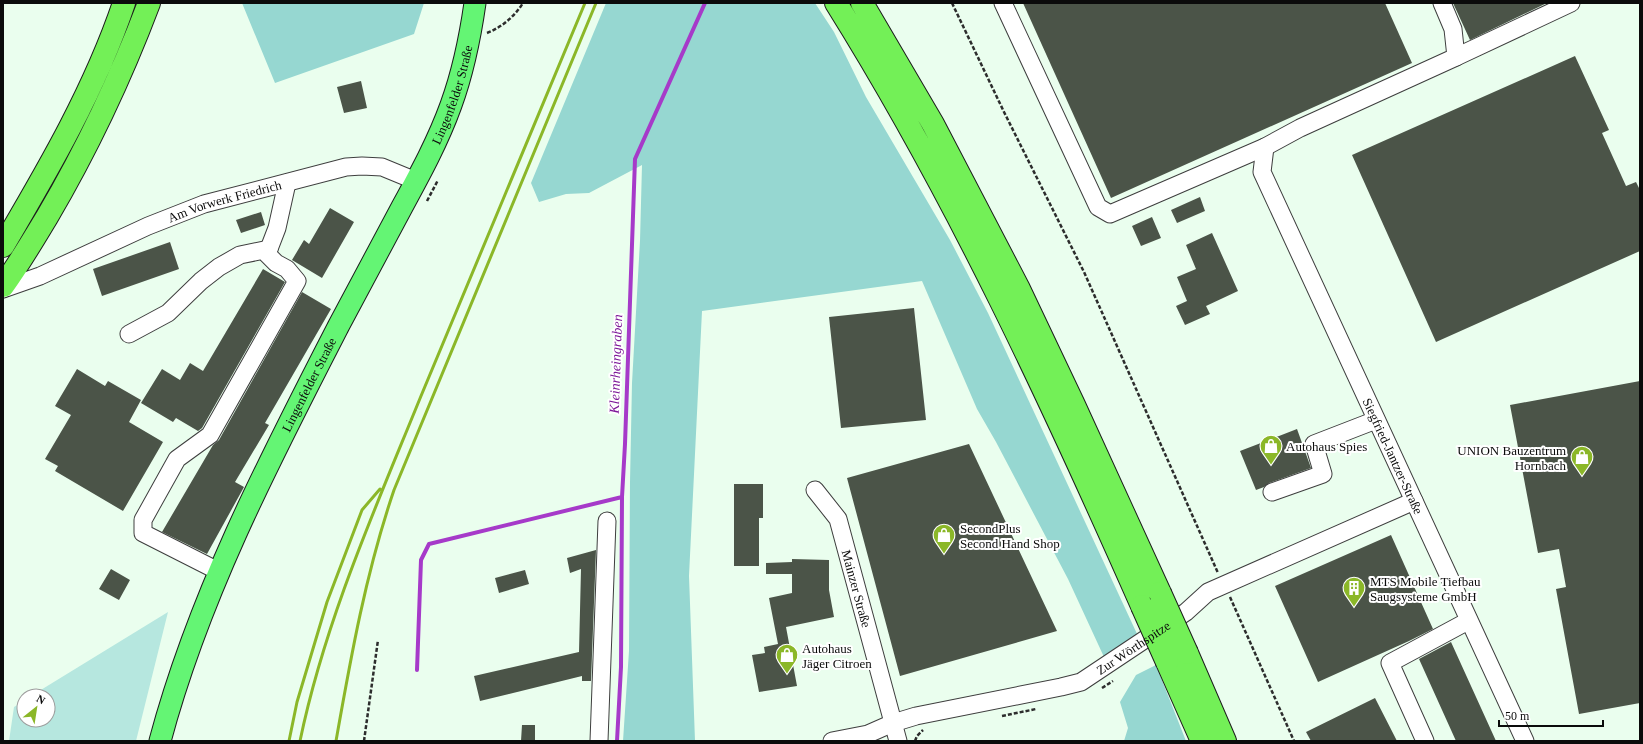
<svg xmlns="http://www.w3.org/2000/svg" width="1643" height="744" viewBox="0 0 1643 744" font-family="Georgia,serif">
	<rect width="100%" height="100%" fill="#eafeee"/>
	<path fill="#b6e7df" d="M168,612L136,741H9L14,707L24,701V720H48V696H31Z"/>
	<path fill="#96d7d1" d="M242,3H424L414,34L275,83Z
		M606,3H815L834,32L866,97L950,240L988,313L1138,636L1104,657L1068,579L996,442L977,409L922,281L702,311L689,576L695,741H623L629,651L630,482L632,383L640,241L642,165L589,193L566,194L539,202L531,183Z
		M1156,665L1186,741H1124L1128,728L1120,702L1136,675Z"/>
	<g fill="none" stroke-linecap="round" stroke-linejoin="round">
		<path stroke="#a63ac9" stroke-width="4" d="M417,670L421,560L429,544L622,497
			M617,741L621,667L622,497L625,444L635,159L705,3"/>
	</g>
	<path fill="#4b5448" d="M1023,3H1385L1412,63L1111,198Z
		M1453,3H1547L1470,40Z
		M1575,56L1609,130L1602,133L1626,186L1636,182L1640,190V251L1436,342L1352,155Z
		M361,81L367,108L344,113L337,87Z
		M1200,197L1205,211L1177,223L1171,210Z
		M330,208L354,222L322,278L292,260L304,240L309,244Z
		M261,212L265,225L241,233L236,220Z
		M1152,217L1161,238L1141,246L1132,226Z
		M1212,233L1238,291L1206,306L1210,314L1185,325L1176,306L1187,301L1177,277L1196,269L1186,245Z
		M170,242L179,269L102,296L93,269Z
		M263,269L285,282L202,428L198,431L176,418L173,422L141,403L162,369L180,380L190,363L203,371Z
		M302,292L331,309L265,423L269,425L235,482L244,487L207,554L162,532L213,445L219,440Z
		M914,308L926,420L841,428L829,317Z
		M77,369L105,386L108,381L141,400L129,422L163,442L123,511L55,471L58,466L45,459L71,415L55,406Z
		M1640,381V703L1579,714L1556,589L1566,587L1559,549L1538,553L1510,405Z
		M1297,429L1311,468L1269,483L1264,487L1256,490L1240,451Z
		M969,444L1057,631L900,676L847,478Z
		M734,484H763V518H759V566H734Z
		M1391,535L1433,629L1409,641L1318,682L1275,586Z
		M596,550L591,681H582V676L480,701L474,676L579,652L581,569L570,573L567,558Z
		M792,559L829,560V590L834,617L786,627L797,686L759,692L752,655L765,653L764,647L778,644L769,598L792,593V574H766V563L792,562Z
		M111,569L130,580L119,600L99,589Z
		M525,570L529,584L499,593L495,578Z
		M1451,642L1496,741H1456L1419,659Z
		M1375,698L1397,741H1311L1306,732Z
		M522,725H535V741H521Z"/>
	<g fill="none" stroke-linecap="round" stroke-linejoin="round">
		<g stroke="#3e3e3e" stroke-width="19">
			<g id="minor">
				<path d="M1003,3L1098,207L1110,214L1265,147L1300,128L1456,57L1453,29L1442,3"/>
				<path d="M1456,57L1571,3"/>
				<path id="s1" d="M1265,147L1262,172L1525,741"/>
				<path id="s2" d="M3,289L40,276L148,226L204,204L346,167L362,166L382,167L416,181"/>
				<path d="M129,334L168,313L201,281L219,267L240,255L269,249"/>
				<path id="s3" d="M815,490L838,519L898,741"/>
				<path d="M1272,492L1323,474L1314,444L1376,420"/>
				<path d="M220,572L143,533V520L177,459L210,435L297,281L287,269L276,263L267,254L277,228L287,183"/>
				<path d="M599,741L607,521"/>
				<path id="s4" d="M832,741L868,734L893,723L916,716L1061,687L1081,682L1186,612L1208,592L1414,501"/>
				<path d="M1425,741L1390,663L1468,621"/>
			</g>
		</g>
		<g stroke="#1c1c1c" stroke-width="23">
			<g id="major">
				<path id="s5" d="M160,741C199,595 270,459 339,325C360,286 381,247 402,207C420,174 438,141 451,105C463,72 470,38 475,3"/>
			</g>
		</g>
		<g stroke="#1c1c1c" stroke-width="24">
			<path id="highway" d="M836,3C956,195 1051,400 1142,606
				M862,3L933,124L1018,287L1074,405L1160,593
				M3,246C49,168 95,89 124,3
				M3,286C19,264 33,240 47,217C87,149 121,77 149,3
				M1187,653L1225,741
				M1167,662L1202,741"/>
		</g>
		<path stroke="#2d2d2d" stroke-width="2.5" stroke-dasharray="4 2" stroke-linecap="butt" d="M952,3L1004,112L1084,272L1218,573
			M487,33C502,27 514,17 523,3
			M427,201L438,180
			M1230,597L1294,741
			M1102,688L1113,681
			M1002,716L1036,709
			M364,741L378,640
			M915,741L917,736L923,730"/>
		<use href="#minor" stroke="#fff" stroke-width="17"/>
		<use href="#major" stroke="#64f574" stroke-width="21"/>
		<use href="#highway" stroke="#73f057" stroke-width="22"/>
		<path stroke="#8bb728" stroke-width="3" d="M289,741L297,702L327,602L362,510L380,489
			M300,741C325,621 375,509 421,396C476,265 530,134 585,3
			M336,741C351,656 366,572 394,490L596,3"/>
		<g stroke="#1c1c1c" stroke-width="24" stroke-linecap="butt">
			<path id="highway-bridge" d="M1160,593L1187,653
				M1142,606L1167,662"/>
		</g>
		<use href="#highway-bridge" stroke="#73f057" stroke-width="22"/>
	</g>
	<defs>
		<g id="shop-pin" transform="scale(1.15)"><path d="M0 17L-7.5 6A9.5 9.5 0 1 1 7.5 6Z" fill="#8bb728" stroke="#fff"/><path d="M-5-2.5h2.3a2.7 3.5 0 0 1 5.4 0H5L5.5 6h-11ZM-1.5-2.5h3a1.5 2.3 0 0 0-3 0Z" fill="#fff"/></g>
		<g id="building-pin" transform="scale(1.15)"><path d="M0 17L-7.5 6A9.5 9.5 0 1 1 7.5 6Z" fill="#8bb728" stroke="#fff"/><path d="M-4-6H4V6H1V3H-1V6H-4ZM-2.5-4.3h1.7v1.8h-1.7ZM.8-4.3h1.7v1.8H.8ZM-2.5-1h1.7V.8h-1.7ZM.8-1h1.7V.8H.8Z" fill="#fff"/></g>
	</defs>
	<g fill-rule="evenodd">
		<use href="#shop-pin" x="1271" y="446"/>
		<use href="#shop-pin" x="1582" y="457"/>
		<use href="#shop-pin" x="944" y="535"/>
		<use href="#building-pin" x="1354" y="588"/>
		<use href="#shop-pin" x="787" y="655"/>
	</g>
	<g text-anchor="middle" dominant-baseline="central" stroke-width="4" stroke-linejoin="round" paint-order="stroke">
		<g font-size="13" fill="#0b0b0b" stroke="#fff">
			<text stroke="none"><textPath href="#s5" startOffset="711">Lingenfelder Straße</textPath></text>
			<text stroke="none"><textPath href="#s2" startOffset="239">Am Vorwerk Friedrich</textPath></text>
			<text stroke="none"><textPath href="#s5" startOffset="387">Lingenfelder Straße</textPath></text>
			<text stroke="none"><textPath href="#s1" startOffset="338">Siegfried-Jantzer-Straße</textPath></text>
			<text stroke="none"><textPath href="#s3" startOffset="109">Mainzer Straße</textPath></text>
			<text stroke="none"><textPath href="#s4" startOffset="319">Zur Wörthspitze</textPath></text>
		</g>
		<g font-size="13" fill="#0b0b0b" stroke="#fff" text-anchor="start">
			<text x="1286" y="446">Autohaus Spies</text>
			<text x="1566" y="450" text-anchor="end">UNION Bauzentrum<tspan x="1566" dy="15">Hornbach</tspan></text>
			<text x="960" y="528">SecondPlus<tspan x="960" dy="15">Second Hand Shop</tspan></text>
			<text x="1370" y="581">MTS Mobile Tiefbau<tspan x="1370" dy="15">Saugsysteme GmbH</tspan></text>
			<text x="802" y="648">Autohaus<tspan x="802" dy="15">Jäger Citroen</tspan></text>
		</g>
		<g font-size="14" font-style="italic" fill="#7e1999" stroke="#fff">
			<text transform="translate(616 364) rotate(-88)">Kleinrheingraben</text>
		</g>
	</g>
	<rect width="1643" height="744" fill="none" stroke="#0b0b0b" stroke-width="8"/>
	<g transform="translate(36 708) rotate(30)"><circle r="19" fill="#ffffff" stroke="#9d9d9d"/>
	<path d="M0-3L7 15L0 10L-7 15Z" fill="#8bb728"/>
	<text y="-6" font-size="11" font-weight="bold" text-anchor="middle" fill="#0b0b0b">N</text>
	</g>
	<path d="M1499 720v6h104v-6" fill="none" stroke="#0b0b0b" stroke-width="2"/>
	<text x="1505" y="720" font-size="12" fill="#0b0b0b" stroke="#ffffff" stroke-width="3" paint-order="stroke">50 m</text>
</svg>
